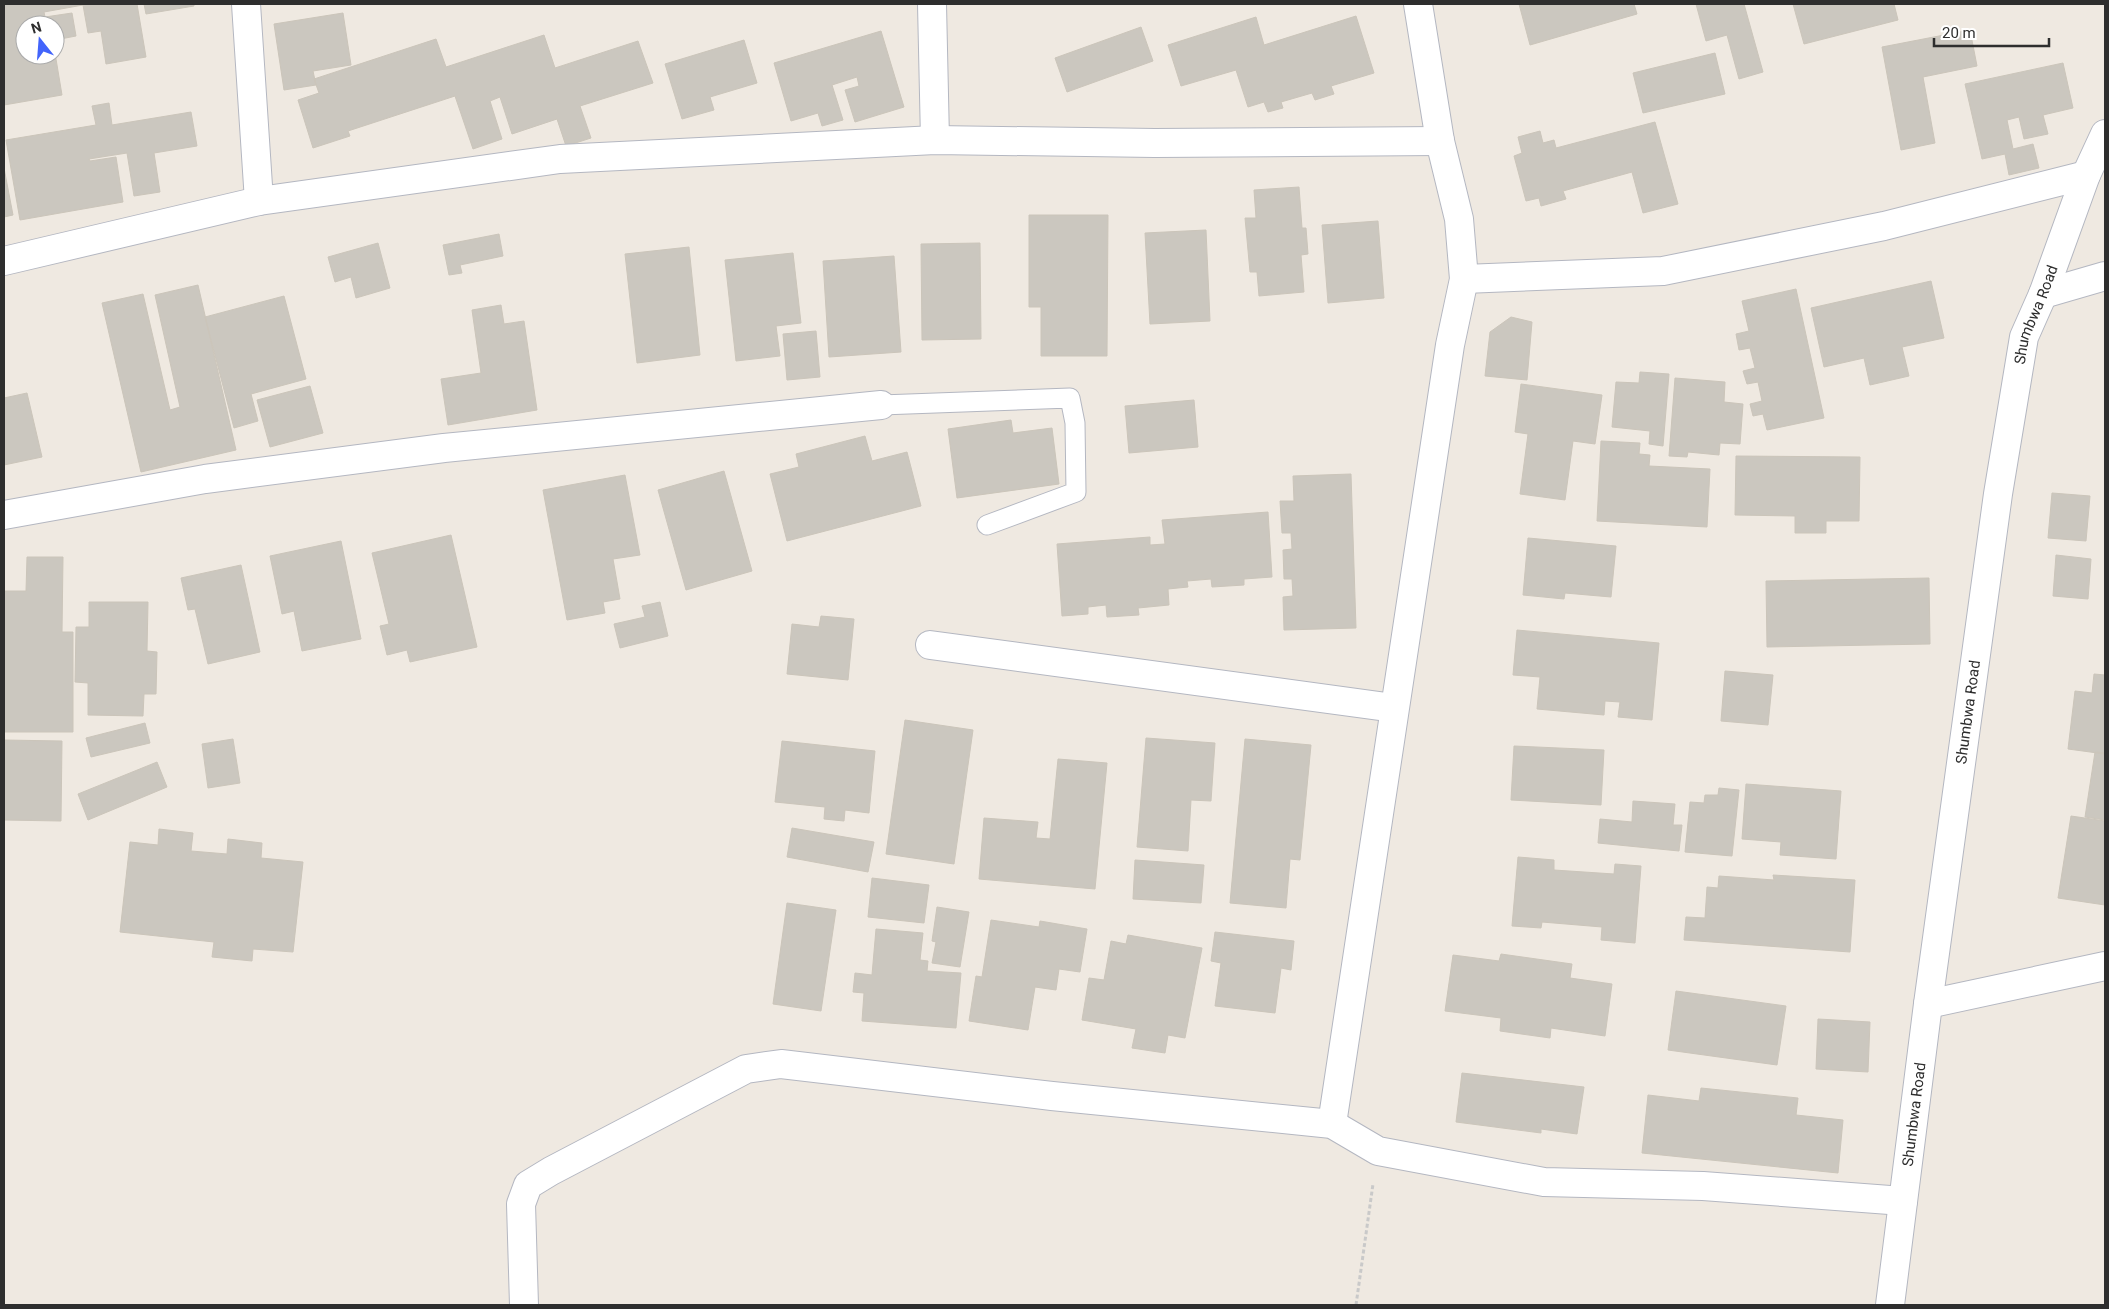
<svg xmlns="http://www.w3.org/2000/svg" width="2109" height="1309" viewBox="0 0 2109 1309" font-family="Roboto,sans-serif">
	<rect width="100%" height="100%" fill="#efe9e1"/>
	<path fill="#cbc7bf" stroke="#cbc5ba" d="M4,4H137L146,57L106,64L101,31L88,33L83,5L44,12L45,17L72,13L76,36L55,40V25H25V55H55V53L62,95L4,105Z
		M144,4H194V6L146,14Z
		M1519,4H1634L1637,14L1530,45Z
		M1696,4H1744L1763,72L1739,79L1727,35L1706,41Z
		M1793,4H1894L1898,20L1804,44Z
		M343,13L351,65L313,71L316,85L284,90L274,24Z
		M1356,16L1374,73L1331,86L1334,94L1315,100L1312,93L1281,102L1283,108L1268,112L1264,102L1248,107L1236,70L1181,86L1168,45L1256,17L1264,45Z
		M1141,27L1153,61L1067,92L1055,58Z
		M1970,30L1977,66L1923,77L1935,143L1901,150L1882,47Z
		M881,31L904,107L855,122L845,90L859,86L857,77L832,85L843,120L822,126L818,113L791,121L774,63Z
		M544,35L555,68L638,41L653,83L580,106L591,138L566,146L557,119L512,134L500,97L490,101L502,139L473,149L455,96L348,131L350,136L313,148L298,100L319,93L314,79L436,39L446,67Z
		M744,40L757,83L710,97L714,110L682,119L665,64Z
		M1715,53L1725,94L1643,113L1633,73Z
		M2063,63L2073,108L2043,115L2048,134L2024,139L2019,117L2007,120L2013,149L2033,144L2039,168L2009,175L2005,154L1982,159L1965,84Z
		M109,103L112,125L191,112L197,146L154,153L160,192L134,196L127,153L89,159L90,161L116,157L123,202L20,220L6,140L96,125L92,106Z
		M1655,122L1678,204L1643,213L1632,172L1563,191L1566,199L1541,206L1539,198L1526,201L1514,156L1522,153L1518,137L1540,131L1543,143L1554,140L1556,148Z
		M4,168L13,215L4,217Z
		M1299,187L1302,228H1306L1308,254L1301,255L1304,292L1259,296L1257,272H1250L1245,218H1256L1254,190Z
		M1029,215H1108L1107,356H1041V307H1029Z
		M1378,221L1384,298L1328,303L1322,225Z
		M1206,230L1210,321L1150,324L1145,233Z
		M499,234L503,256L460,265L462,273L449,275L443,245Z
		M378,243L390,288L356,298L351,277L335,282L328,257Z
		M980,243L981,339L922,340L921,244Z
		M689,247L700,355L637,363L625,254Z
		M793,253L801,323L776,326L780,356L736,361L725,260Z
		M894,256L901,352L829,357L823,261Z
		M1931,281L1944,338L1902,347L1909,376L1870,385L1864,358L1824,367L1811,308Z
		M198,285L236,450L141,472L102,303L143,294L170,410L180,407L155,295Z
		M1796,289L1824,418L1767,430L1763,414L1753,416L1750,404L1762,401L1758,382L1747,384L1743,371L1755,368L1750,348L1739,350L1736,334L1749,331L1742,301Z
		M284,296L306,379L251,394L258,421L234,428L205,317Z
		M501,305L504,324L524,321L537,410L448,425L441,379L481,373L472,310Z
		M1511,317L1532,322L1527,380L1485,376L1490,332Z
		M816,331L820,377L787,380L783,334Z
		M1640,372L1669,374L1663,446L1649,444L1650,431L1612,427L1616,382L1639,383Z
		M1675,378L1725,382L1724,402L1743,404L1740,444L1720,443L1719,455L1688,452L1687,457L1669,456Z
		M1521,384L1602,395L1595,444L1573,441L1565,500L1520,494L1528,434L1515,432Z
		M310,386L323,433L270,447L257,400Z
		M27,393L42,457L4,465V398Z
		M1194,400L1198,447L1129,453L1125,406Z
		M1011,420L1013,433L1052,428L1059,484L957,498L948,429Z
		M865,436L872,461L907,452L921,506L787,541L770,474L799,467L796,454Z
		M1601,441L1640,443L1639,454L1650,455L1649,466L1710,469L1707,527L1597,521Z
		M1736,456L1860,457L1859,521H1826V533H1795V516L1735,515Z
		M724,471L752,571L686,590L658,490Z
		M1351,474L1356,628L1284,630L1283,597L1293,596L1292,579H1284L1283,550L1292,549L1291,533H1282L1280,501H1294L1293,476Z
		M625,475L640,555L613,559L620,599L603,602L605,613L567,620L543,490Z
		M2052,493L2090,496L2086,541L2048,538Z
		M1268,512L1272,577L1244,579V585L1212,587L1211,579L1187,581L1188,587L1168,589L1169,605L1138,608L1139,615L1107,617L1106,605L1088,607V614L1062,616L1057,544L1150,537V545L1165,544L1162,520Z
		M451,535L477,647L410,662L407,650L387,655L380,626L389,624L372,553Z
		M1528,538L1616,546L1611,597L1565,593L1564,599L1523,595Z
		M341,541L361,639L302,651L294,611L282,614L270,556Z
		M2056,555L2091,559L2088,599L2053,596Z
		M27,557H63L62,632H73V732H4V591H26Z
		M241,565L260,652L208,664L195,609L188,610L181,578Z
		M1929,578L1930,644L1767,647L1766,581Z
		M89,602H148L147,651L157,652L156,694H144L143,716L88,715V683L75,682L76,627H89Z
		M660,602L668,636L620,648L614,624L645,617L642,606Z
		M821,616L854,619L848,680L787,674L792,624L819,627Z
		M1517,630L1659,643L1652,720L1618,717L1620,702L1605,701L1604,715L1537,709L1540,677L1513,675Z
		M1725,671L1773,675L1768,725L1721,721Z
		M2094,674L2105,675V754L2068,749L2075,691L2092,693Z
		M905,720L973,730L954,864L886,854Z
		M145,723L150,743L91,757L86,738Z
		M1146,738L1215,743L1211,801L1191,800L1188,851L1137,847Z
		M233,739L240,783L208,788L202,744Z
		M1245,739L1311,745L1300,860L1290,859L1286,908L1230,903Z
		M4,740L62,741L61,821L4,820Z
		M782,741L875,751L869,813L845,810L844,821L824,819L825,807L775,802Z
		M1514,746L1604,750L1601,805L1511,800Z
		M2095,752L2105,753V820L2085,817Z
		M1058,759L1107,763L1095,889L979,879L984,818L1038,822L1036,838L1050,839Z
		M157,762L167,787L88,820L78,794Z
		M1746,784L1841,791L1836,859L1780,855L1781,842L1742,839Z
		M1719,788L1739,790L1732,856L1685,852L1690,802L1704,803L1705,795H1718Z
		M1633,801L1675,804L1673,825H1682L1679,851L1598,843L1600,819L1632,822Z
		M2071,816L2105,821V905L2058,898Z
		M792,828L874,842L868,872L787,857Z
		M159,829L193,833L191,851L227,854L228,839L262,843L261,858L303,862L293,952L253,949L252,961L212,957L214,942L120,932L130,842L158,845Z
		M1518,857L1554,860V870L1614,874L1615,864L1641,866L1635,943L1601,940L1602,927L1542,922L1541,928L1512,926Z
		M1135,860L1204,865L1201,903L1133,899Z
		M1773,875L1855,880L1850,952L1684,940L1686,917L1705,918L1707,887L1718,888L1719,876L1774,880Z
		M872,878L929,885L924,923L868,917Z
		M787,903L836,910L821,1011L773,1004Z
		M937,907L969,912L960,967L932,963L936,942L932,941Z
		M991,920L1039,927L1040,921L1087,929L1080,972L1059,969L1056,990L1035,987L1028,1030L969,1021L976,976L982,977Z
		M876,929L923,933L920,960L928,961L927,971L961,973L956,1028L862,1021L864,993L853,992L855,973L872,975Z
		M1215,932L1294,941L1291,970L1281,968L1275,1013L1215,1006L1221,963L1211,961Z
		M1128,935L1202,948L1185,1038L1168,1035L1165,1053L1132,1048L1136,1029L1082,1020L1089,978L1104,980L1111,941L1126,944Z
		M1501,954L1572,964L1570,978L1612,984L1605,1036L1551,1028L1550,1038L1500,1031L1501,1018L1445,1011L1453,955L1499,961Z
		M1676,991L1786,1006L1777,1065L1668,1050Z
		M1818,1019L1870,1022L1868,1072L1816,1069Z
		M1462,1073L1584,1087L1577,1134L1541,1129V1133L1456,1122Z
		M1701,1088L1798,1098L1796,1115L1843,1120L1838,1173L1642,1153L1648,1095L1699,1101Z"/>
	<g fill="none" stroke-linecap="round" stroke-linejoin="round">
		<g stroke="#b4b7c1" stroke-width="21">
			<path id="lane" d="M881,405L1070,398L1075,423L1076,492L987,525"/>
		</g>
		<g stroke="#b4b7c1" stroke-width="30">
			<g id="street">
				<path d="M246,4L259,201"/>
				<path d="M932,4L935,140"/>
				<path d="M4,261L259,201L560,159L935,140L1155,143L1440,141"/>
				<path d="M1464,279L1663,271L1884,226L2086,175"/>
				<path d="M2043,294L2105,276"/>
				<path d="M4,515L205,479L444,448L881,405"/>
				<path d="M930,645L1394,708"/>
				<path d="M1928,1004L2105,966"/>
				<path d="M1332,1124L1450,345L1464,279L1459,219L1440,141L1418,4"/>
				<path d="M524,1305L521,1204L528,1185L551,1171L746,1069L781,1064L1052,1096L1332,1124L1378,1151L1544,1182L1703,1186L1903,1201"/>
				<path id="s1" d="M1890,1305L1928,1004L1998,494L2024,337L2043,294L2086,175L2105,134"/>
			</g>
		</g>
		<path stroke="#c9c9c9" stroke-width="3" stroke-dasharray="4 2.5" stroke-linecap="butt" d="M1356,1305L1373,1184"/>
		<use href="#lane" stroke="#fff" stroke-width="19"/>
		<use href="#street" stroke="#fff" stroke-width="28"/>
	</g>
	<g text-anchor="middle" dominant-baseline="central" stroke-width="4" stroke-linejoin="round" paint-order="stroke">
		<g font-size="15" fill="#2e2e2e" stroke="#fff">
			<text stroke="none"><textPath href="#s1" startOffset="1002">Shumbwa Road</textPath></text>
			<text stroke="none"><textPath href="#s1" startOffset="598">Shumbwa Road</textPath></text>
			<text stroke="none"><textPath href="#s1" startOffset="192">Shumbwa Road</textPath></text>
		</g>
	</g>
	<rect width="2109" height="1309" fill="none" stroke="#2e2e2e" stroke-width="10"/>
	<g transform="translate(40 40) rotate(343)"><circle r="24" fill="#ffffff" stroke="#ababab"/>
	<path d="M0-4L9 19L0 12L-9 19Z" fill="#4264fb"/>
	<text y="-8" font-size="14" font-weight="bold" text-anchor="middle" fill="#2e2e2e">N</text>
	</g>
	<path d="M1934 38v8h115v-8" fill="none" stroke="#2e2e2e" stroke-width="2.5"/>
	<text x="1942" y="38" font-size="15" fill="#2e2e2e" stroke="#ffffff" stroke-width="4" paint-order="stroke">20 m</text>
</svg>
